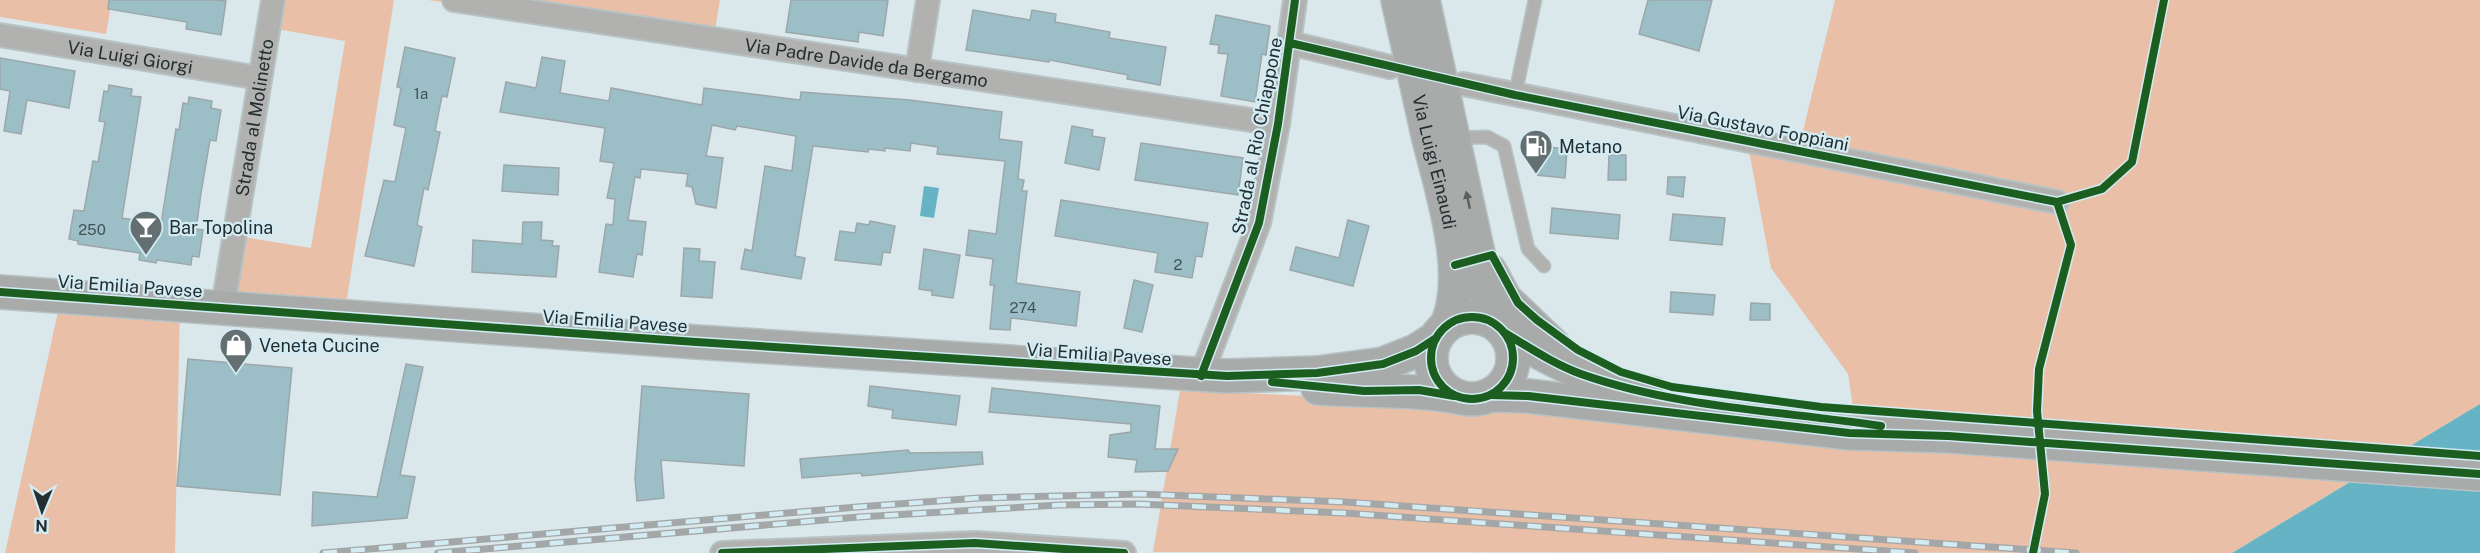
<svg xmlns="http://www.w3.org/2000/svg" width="2480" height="553" viewBox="0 0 2480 553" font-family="'Public Sans',sans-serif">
	<rect width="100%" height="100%" fill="#dae8ec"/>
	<path fill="#e9c0a7" d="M0,0H112L106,34L0,17Z
		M276,0H394L344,317L223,308L237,236L311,248L345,41L271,28Z
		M428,0H720L713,42Z
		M1835,0H2480V404L2232,553L1153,552L1180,390L1855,422L1848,374L1771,268L1747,140L1798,151Z
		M61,298L180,303L175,553H5Z"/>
	<path fill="#67b3c6" d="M924,186L939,188L934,218L920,216Z
		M2480,404V553H2232Z"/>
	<path fill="#9cbec6" stroke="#9ca7aa" stroke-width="1.5" d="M109,0H217L226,1L221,35L186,29L187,22L108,9Z
		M791,0H888L883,36L859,32L858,42L786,32Z
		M1648,0H1712L1699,51L1639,34Z
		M973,10L1030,20L1032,10L1056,14L1055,22L1110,32L1109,38L1166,47L1160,85L1127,79L1128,75L1050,60L1049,62L966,50Z
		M1216,15L1270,26L1266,55L1262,54L1255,102L1221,96L1228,54L1218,53L1219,45L1210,44Z
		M405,47L455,58L447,97L442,96L435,131L440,132L428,190L424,188L417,225L422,227L414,266L365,256L384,180L395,182L406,128L394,125L401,88L397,87Z
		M542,57L565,61L560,93L609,101L611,88L702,105L704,88L800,100L801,92L910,100L1002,112L999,139L1022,142L1018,179L1024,180L1022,191H1027L1016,283L1080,292L1076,326L1011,318L1010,330L990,329L994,285H990L993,259L966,255L969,230L996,234L1005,161L937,154L938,147L911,143L910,151L885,148V151L869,149L868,152L813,146L795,256L805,258L801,279L741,269L745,249L752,251L765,166L792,171L796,136L737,126L735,130L712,125L706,156L723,158L716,208L696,204L692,187L686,186L688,174L641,169L640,178L635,177L628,220L646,222L642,255L637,254L633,277L599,272L606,224L613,225L615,199L607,198L614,163L600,161L605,128L500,112L506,82L536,88Z
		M0,58L75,71L69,108L27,100L21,134L4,131L10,91L0,89Z
		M109,85L132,89L131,96L141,97L122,218L161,224L176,129L179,130L183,103L188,104L189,97L212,101L211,108L221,110L216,141L210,140L201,193L196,229L203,230L199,257L192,256L191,265L157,260L156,263L139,260L140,253L78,244V241L69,239L74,210L84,211L93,161L98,162L105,122L99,121L104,91L108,92Z
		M1072,126L1093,130L1092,136L1105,138L1099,170L1065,163Z
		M1141,143L1243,158L1238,195L1135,180Z
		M1538,146L1567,149L1565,178L1536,175Z
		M1609,155H1626V180H1608Z
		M504,165L559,168L558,195L502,191Z
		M1668,177H1685L1683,197L1667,194Z
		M1061,200L1208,223L1202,257L1196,256L1192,278L1155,272L1158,253L1055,236Z
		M1552,208L1620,215L1618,239L1550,233Z
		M1673,214L1725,218L1722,245L1670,240Z
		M1348,220L1369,226L1353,286L1290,270L1296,247L1339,258Z
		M870,221L895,226L890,253L883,252L881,265L835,260L840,231L855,233L857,223L869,225Z
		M523,222H542L541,240L553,241L552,246H559L556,277L472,272L473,240L522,244Z
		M684,248L700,249L699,261L715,262L712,298L681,296Z
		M924,249L960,255L953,298L932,295V291L919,289Z
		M1134,280L1153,285L1142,332L1124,328Z
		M1671,292L1715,295L1713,315L1670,312Z
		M1751,303L1770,304V320H1750Z
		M188,359L292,368L280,495L177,486Z
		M406,364L423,367L400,475L415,477L407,518L312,526L313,492L377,497Z
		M642,386L749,394L744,466L661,460L664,498L637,501L635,478Z
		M870,386L960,396L956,425L892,418L893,410L868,406Z
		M992,388L1160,406L1155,449H1178L1168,471L1135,472L1137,460L1108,457L1110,435L1131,432V424L989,412Z
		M908,450L910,453L982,452L983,464L862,476L861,473L802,478L800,459Z"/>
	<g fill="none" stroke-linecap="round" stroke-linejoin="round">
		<g stroke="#b7c2c5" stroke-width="15">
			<path id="lane" d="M1515,95L1535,0
				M1455,138L1487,137L1504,146L1528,249L1544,266"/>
		</g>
		<g stroke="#b7c2c5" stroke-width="26">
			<g id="street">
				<path id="s1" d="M454,0L1278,124"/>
				<path id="s2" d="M0,35L260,78"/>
				<path d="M1290,43L1390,67"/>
				<path d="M917,70L928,0"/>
				<path d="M1463,84L2057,202"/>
				<path id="s3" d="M223,307L273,0"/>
				<path d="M1201,376L1259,223L1278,124L1295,0"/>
				<path d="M722,553L975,543L1124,553"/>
			</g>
		</g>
		<g stroke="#b7c2c5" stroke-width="36">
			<g id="primary">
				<path id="s4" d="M1398,0C1408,45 1418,90 1428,135C1441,189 1470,272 1447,325"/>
				<path d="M1423,0L1493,322"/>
				<path d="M1490,271L1505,299L1553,345"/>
				<path d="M0,292L696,342L1227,376L1317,373L1383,364L1416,351L1436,338"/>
				<circle cx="1472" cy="358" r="41"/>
				<path d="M1505,333C1553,361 1597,385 1654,394"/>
				<path d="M1318,388C1365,391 1412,389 1458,397"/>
				<path d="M1491,395L1528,396L1849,433L1948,436L2480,474"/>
			</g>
		</g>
		<use href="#lane" stroke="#b1b1b0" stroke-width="12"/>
		<use href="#street" stroke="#b1b1b0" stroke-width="22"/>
		<use href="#primary" stroke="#a9aaaa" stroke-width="33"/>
		<g stroke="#a4a7a7" stroke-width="7">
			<path id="rail" d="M323,553L857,507L979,498L1139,494L1345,502L2076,553
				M438,553L859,517L1059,505L1138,504L1344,513L1915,553"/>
		</g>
		<use href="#rail" stroke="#d3ebf3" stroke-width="4.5" stroke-dasharray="14" stroke-linecap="butt"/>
		<g stroke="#d3ebf3" stroke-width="11">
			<path id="cycleway" d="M1290,43L1515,95L2057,202L2102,189L2132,162L2164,0
				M1455,265L1492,255L1518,303L1537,320L1578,350L1621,372L1672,387L1821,407L2480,456
				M0,292L696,342L1227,376L1317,373L1383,364L1416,351L1436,338
				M1431 358a41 41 0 1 1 82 0a41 41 0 1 1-82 0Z
				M1505,333C1530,348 1554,364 1581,374C1677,408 1782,411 1881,426
				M1201,376L1259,223L1278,124L1295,0
				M1272,382L1364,391L1419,390L1454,396
				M1491,395L1528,396L1849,433L1948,436L2480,474
				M722,553L975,543L1124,553
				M2033,553L2045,494L2037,411L2039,369L2071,245L2057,202"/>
		</g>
		<use href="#cycleway" stroke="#1b5e20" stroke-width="8"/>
	</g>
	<defs><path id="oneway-solid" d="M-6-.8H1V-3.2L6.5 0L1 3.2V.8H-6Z" transform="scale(1.5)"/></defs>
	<use fill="#596061" href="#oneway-solid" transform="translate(1468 200) rotate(-102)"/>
	<defs>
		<g id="fuel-pin" transform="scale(1.725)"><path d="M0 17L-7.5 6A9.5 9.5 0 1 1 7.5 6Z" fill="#646f72" stroke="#d3ebf3"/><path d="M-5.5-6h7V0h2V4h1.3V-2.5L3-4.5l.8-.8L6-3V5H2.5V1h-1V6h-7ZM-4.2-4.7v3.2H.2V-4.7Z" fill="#fff"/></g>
		<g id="bar-pin" transform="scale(1.725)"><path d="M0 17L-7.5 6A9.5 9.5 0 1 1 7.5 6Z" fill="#646f72" stroke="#d3ebf3"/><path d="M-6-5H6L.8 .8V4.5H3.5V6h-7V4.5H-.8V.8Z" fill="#fff"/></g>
		<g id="shop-pin" transform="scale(1.725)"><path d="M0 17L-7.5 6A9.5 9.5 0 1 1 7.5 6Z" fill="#646f72" stroke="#d3ebf3"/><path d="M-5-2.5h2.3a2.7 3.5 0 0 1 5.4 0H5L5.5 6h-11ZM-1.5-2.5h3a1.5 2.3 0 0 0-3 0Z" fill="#fff"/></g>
	</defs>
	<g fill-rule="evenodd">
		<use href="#fuel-pin" x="1536" y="146"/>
		<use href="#bar-pin" x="146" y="227"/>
		<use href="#shop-pin" x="236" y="345"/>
	</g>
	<g text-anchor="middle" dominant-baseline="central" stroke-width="4.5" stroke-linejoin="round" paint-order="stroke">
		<g font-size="15" fill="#425256">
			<text x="421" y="93">1a</text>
			<text x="92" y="229">250</text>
			<text x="1178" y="264">2</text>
			<text x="1023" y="307">274</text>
		</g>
		<g font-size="18" fill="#242e31" stroke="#d3ebf3">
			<text stroke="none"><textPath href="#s2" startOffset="132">Via Luigi Giorgi</textPath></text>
			<text stroke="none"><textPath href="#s1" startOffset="417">Via Padre Davide da Bergamo</textPath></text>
			<text stroke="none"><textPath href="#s3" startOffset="192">Strada al Molinetto</textPath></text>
			<text transform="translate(1763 128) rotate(11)">Via Gustavo Foppiani</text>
			<text transform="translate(1257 136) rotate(-79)">Strada al Rio Chiappone</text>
			<text stroke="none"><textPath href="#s4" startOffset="166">Via Luigi Einaudi</textPath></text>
			<text transform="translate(130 286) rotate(4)">Via Emilia Pavese</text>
			<text transform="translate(615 321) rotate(4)">Via Emilia Pavese</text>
			<text transform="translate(1099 354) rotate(4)">Via Emilia Pavese</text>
		</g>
		<g font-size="18" fill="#242e31" stroke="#d3ebf3" text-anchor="start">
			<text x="1559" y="146">Metano</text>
			<text x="169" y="227">Bar Topolina</text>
			<text x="259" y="345">Veneta Cucine</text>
		</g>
	</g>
	<g transform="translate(42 511) rotate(182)" stroke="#d3ebf3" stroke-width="4.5" paint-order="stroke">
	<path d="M0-4.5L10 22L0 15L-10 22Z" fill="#242e31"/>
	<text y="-9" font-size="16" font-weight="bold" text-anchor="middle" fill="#242e31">N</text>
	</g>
</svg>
